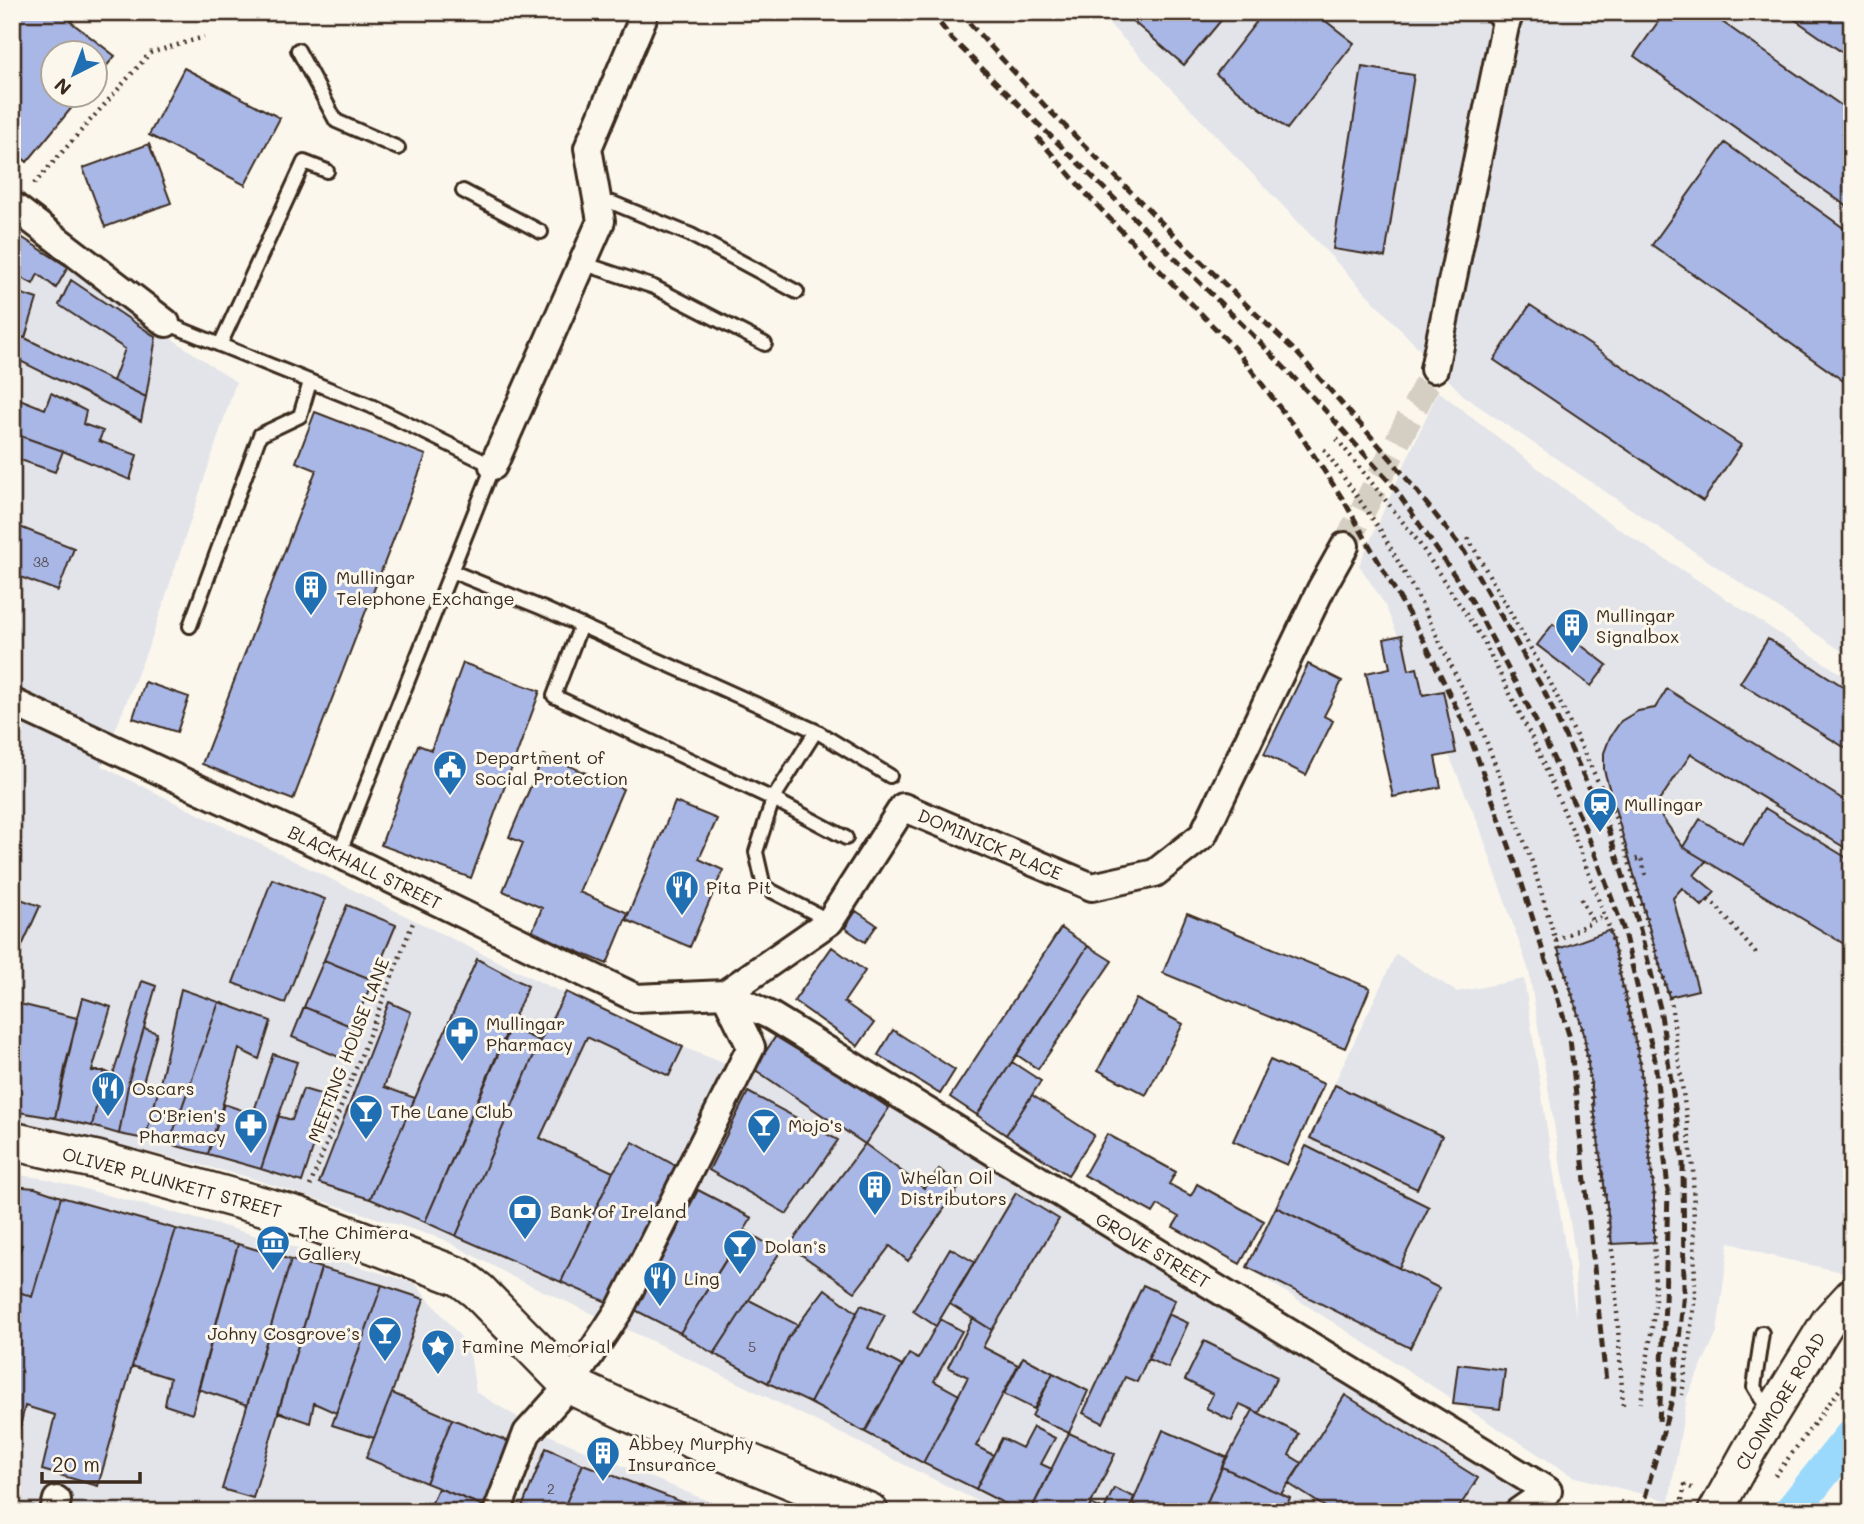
<svg xmlns="http://www.w3.org/2000/svg" width="1864" height="1524" viewBox="0 0 1864 1524" font-family="Mali,sans-serif">
	<rect width="100%" height="100%" fill="#fbf7ec"/>
	<filter id="ink" filterUnits="userSpaceOnUse"><feTurbulence type="fractalNoise" baseFrequency=".0143" numOctaves="2"/><feDisplacementMap in="SourceGraphic" scale="14" xChannelSelector="R" yChannelSelector="G"/><feConvolveMatrix kernelMatrix="1 2 1 2 8 2 1 2 1" color-interpolation-filters="sRGB"/></filter>
	<g filter="url(#ink)">
		<path fill="#e2e4ea" d="M1098,12H1852V658L1465,397Z
			M12,231L236,382L153,635L101,766L542,983L683,1047L728,1065L778,1033L1568,1512H1000L667,1348L515,1278L443,1239L244,1176L52,1128L12,1121Z
			M1438,391L1601,517L1852,681V1266L1846,1273L1767,1255L1729,1242L1717,1332L1687,1397L1669,1501L1572,1476L1247,1267L1396,954L1457,992L1524,979L1576,1317L1575,1253L1529,971L1480,828L1384,603L1359,565Z
			M12,1174L47,1179L227,1227L415,1283L469,1347L476,1392L522,1420L487,1512H12Z
			M545,1433L560,1440L735,1512H516Z"/>
		<g fill="none" stroke-linecap="round" stroke-linejoin="round">
			<path stroke="#9ad9fc" stroke-width="35" d="M1791,1512L1852,1436"/>
		</g>
		<path fill="#a9b7e7" stroke="#3b2a1e" stroke-width="2" d="M12,12H79L71,22L115,56L94,81V52H52V94H83L27,162L12,149Z
			M1122,12H1228L1184,65Z
			M1264,12H1314L1354,43L1287,129L1216,74Z
			M1665,12H1679L1689,20L1695,12H1708L1852,113V210L1634,56Z
			M1784,12H1852V59Z
			M1362,67L1414,75L1385,257L1333,249Z
			M184,68L280,118L245,185L149,135Z
			M1725,143L1852,234V387L1652,245Z
			M149,144L171,203L105,227L83,168Z
			M12,231L68,267L56,288L38,274L33,284L12,273Z
			M12,273L19,275L13,291L37,299L25,338L12,334Z
			M71,280L156,337L146,397L113,381L125,349L59,305Z
			M1530,305L1741,445L1703,501L1494,360Z
			M12,334L25,338L146,397L141,421L12,357Z
			M51,393L86,411L83,424L103,431L99,441L137,455L130,480L63,451L12,433V396L45,409Z
			M315,412L426,455L293,800L202,764L316,470L296,462Z
			M12,433L63,451L55,472L12,457Z
			M12,524L74,548L58,591L12,574Z
			M1553,624L1607,665L1591,686L1537,645Z
			M1402,635L1409,670L1417,668L1423,695L1443,691L1456,753L1435,757L1441,787L1393,797L1366,673L1390,668L1384,639Z
			M1768,639L1852,692V752L1740,683Z
			M463,663L540,691L471,878L381,845L418,745L431,750Z
			M1308,664L1342,681L1324,716L1333,721L1306,775L1264,754Z
			M145,682L189,697L177,732L133,718Z
			M1667,689L1852,805V852L1691,754L1655,807L1683,847L1706,861L1694,875L1715,892L1702,906L1682,888L1673,898L1698,990L1669,997L1604,770V753L1610,737L1621,721L1638,711L1655,708Z
			M544,755L623,789L579,892L628,913L607,964L532,932L542,908L503,891L523,843L509,837Z
			M675,802L717,819L699,859L723,870L690,947L626,920Z
			M1765,808L1852,861V942L1849,947L1683,847L1700,819L1743,845Z
			M272,879L325,899L285,1003L233,983Z
			M12,896L40,906L12,968Z
			M347,905L396,925L373,980L324,960Z
			M856,911L877,925L865,942L845,928Z
			M1187,913L1370,988L1345,1048L1163,973Z
			M1061,928L1088,946L977,1115L950,1097Z
			M1610,930L1640,1062L1654,1194V1242L1612,1244L1584,1034L1558,949Z
			M1088,946L1112,961L1038,1069L1017,1055Z
			M832,947L865,971L844,1002L874,1023L858,1046L794,1001Z
			M477,959L528,986L425,1222L370,1199Z
			M324,960L373,980L353,1027L304,1007Z
			M142,981L156,986L129,1080L119,1134L92,1126L104,1071L113,1075Z
			M181,989L219,1002L169,1144L145,1139L159,1088Z
			M566,992L683,1047L669,1076L587,1037L540,1138L613,1172L561,1282L456,1236L540,1041Z
			M83,998L111,1007L92,1071H104L92,1126L55,1118L66,1063Z
			M1136,999L1183,1024L1146,1095L1098,1070Z
			M12,1002L77,1018L55,1118L12,1111Z
			M219,1002L271,1021L259,1059L239,1049L208,1154L169,1144Z
			M389,1002L411,1012L384,1087L415,1098L370,1199L319,1183Z
			M304,1007L353,1027L341,1058L292,1037Z
			M509,1027L540,1041L456,1236L425,1222Z
			M144,1028L157,1033L142,1086L159,1088L145,1139L119,1134L129,1080Z
			M893,1030L955,1070L940,1094L878,1055Z
			M778,1033L889,1108L865,1144L754,1069Z
			M273,1054L297,1062L261,1169L208,1154L224,1104L253,1114Z
			M1270,1060L1324,1084L1287,1165L1233,1141Z
			M1012,1062L1041,1081L1006,1135L977,1115Z
			M1335,1085L1442,1136L1417,1189L1310,1138Z
			M303,1089L330,1097L302,1182L261,1169L278,1116L292,1120Z
			M748,1092L838,1140L787,1214L709,1170Z
			M1032,1095L1094,1135L1068,1175L1006,1135Z
			M1107,1134L1176,1172L1169,1184L1191,1196L1197,1184L1264,1221L1240,1264L1173,1227L1179,1217L1158,1205L1153,1213L1084,1175Z
			M633,1142L683,1170L609,1303L561,1282L613,1172Z
			M865,1144L924,1188L939,1169L960,1186L908,1261L890,1246L855,1292L789,1246Z
			M1306,1146L1429,1207L1399,1268L1276,1207Z
			M12,1186L35,1188L61,1197L32,1297L12,1289V1272L22,1245L12,1243Z
			M698,1190L752,1218L680,1333L635,1310Z
			M1016,1193L1059,1219L992,1330L950,1304Z
			M61,1197L176,1229L132,1366L98,1486L42,1470L55,1415L25,1406L12,1460V1289L32,1297Z
			M1276,1207L1439,1288L1410,1348L1247,1267Z
			M176,1229L238,1244L192,1414L165,1405L170,1378L132,1366Z
			M745,1230L780,1252L714,1354L680,1333Z
			M238,1244L291,1260L247,1405L198,1389Z
			M950,1248L974,1262L936,1326L913,1311Z
			M291,1260L321,1268L253,1498L222,1489Z
			M321,1268L382,1285L336,1413L314,1403L310,1423L278,1412Z
			M382,1285L424,1299L392,1393L374,1438L332,1425Z
			M1143,1285L1175,1300L1137,1382L1125,1377L1103,1423L1083,1413Z
			M825,1289L857,1313L810,1403L768,1383L788,1338Z
			M749,1300L798,1325L788,1338L768,1383L714,1354Z
			M861,1305L885,1315L868,1348L902,1366L865,1432L810,1403Z
			M1168,1314L1188,1323L1168,1368L1148,1359Z
			M973,1318L992,1330L983,1347L1018,1365L976,1446L993,1455L976,1489L923,1463L968,1377L948,1367Z
			M940,1319L962,1331L934,1381L959,1395L923,1463L865,1432L909,1354L918,1359Z
			M1204,1341L1277,1377L1259,1413L1240,1404L1232,1421L1206,1408L1213,1394L1185,1380Z
			M1023,1357L1053,1373L1034,1409L1004,1394Z
			M1458,1364L1505,1370L1500,1409L1453,1404Z
			M1053,1373L1088,1391L1069,1433L1032,1416Z
			M392,1393L452,1419L426,1483L366,1458Z
			M1345,1395L1478,1478L1456,1512H1333L1289,1484Z
			M1253,1410L1299,1434L1289,1455L1302,1463L1281,1494L1222,1467Z
			M452,1419L510,1442L484,1506L426,1483Z
			M1033,1427L1055,1438L1041,1464L1052,1469L1030,1512H1021L976,1489L1002,1438L1022,1448Z
			M1163,1430L1226,1457L1203,1512H1138L1140,1507L1132,1504Z
			M1069,1433L1115,1454L1087,1512H1030Z
			M546,1448L583,1464L562,1512H520Z
			M583,1464L682,1502L677,1512H562Z
			M1222,1467L1290,1498L1283,1512H1203Z
			M438,1488L484,1506L481,1512H428Z
			M1114,1488L1134,1497L1128,1512H1087L1091,1504L1104,1510Z
			M682,1502L704,1512H677Z"/>
		<g fill="none" stroke-linecap="round" stroke-linejoin="round">
			<path stroke="#d5cec3" stroke-width="26" stroke-dasharray="26 13" stroke-linecap="butt" d="M1345,546L1434,369"/>
			<g stroke="#3b2a1e" stroke-width="18">
				<path id="service" d="M1488,12L1505,26
					M298,50L336,121L398,148
					M463,191L541,232
					M598,204L613,203L691,235L797,292
					M582,263L654,287L765,344
					M166,323L371,406L493,466L339,854
					M220,345L304,162L327,171
					M451,571L542,608L816,731L890,776
					M581,625L554,696L773,799L846,838
					M190,626L260,435L300,416L310,382
					M816,731L773,799L756,852L764,887L830,921
					M1762,1333L1754,1387L1769,1411"/>
			</g>
			<g stroke="#3b2a1e" stroke-width="32">
				<path id="minor" d="M12,205L166,323
					M1434,369L1505,26L1510,12
					M493,466L601,221L588,148L643,18V12
					M12,702L339,854L636,998L725,994L771,1016L1548,1491L1518,1512
					M725,994L830,921L903,807L1092,887L1155,873L1203,835L1321,589L1345,546
					M54,1512L57,1500
					M497,1512L527,1433L570,1385L620,1309L751,1047L725,994"/>
			</g>
			<g stroke="#3b2a1e" stroke-width="38">
				<path id="tertiary" d="M1715,1512L1751,1447L1829,1320L1852,1295"/>
			</g>
			<g stroke="#3b2a1e" stroke-width="42">
				<path id="secondary" d="M12,1141L97,1160L298,1216L460,1277L478,1291L570,1385L643,1419L869,1512"/>
			</g>
			<path stroke="#3b2a1e" stroke-width="4.5" stroke-dasharray="2 5" stroke-linecap="butt" d="M34,184L150,53L204,37
				M1337,439L1417,540L1483,640L1532,738L1573,832L1610,930L1640,1062L1654,1194L1655,1306L1641,1403
				M1324,449L1381,531L1419,599L1481,727L1532,862L1584,1034L1614,1266L1623,1405
				M1468,538L1551,684L1617,821L1671,1002L1693,1168L1695,1296L1682,1395
				M1601,787L1608,786
				M1629,861L1641,858L1647,879
				M1581,899L1592,920
				M1708,900L1717,907L1759,957
				M1556,941L1604,915
				M310,1186L414,920
				M1775,1476L1852,1373
				M1682,1500L1685,1485L1692,1488
				M1572,1503L1590,1512
				M1616,1512L1620,1502"/>
			<use href="#service" stroke="#fbf7ec" stroke-width="12"/>
			<use href="#minor" stroke="#fbf7ec" stroke-width="26"/>
			<use href="#tertiary" stroke="#fbf7ec" stroke-width="33"/>
			<use href="#secondary" stroke="#fbf7ec" stroke-width="37"/>
			<path stroke="#3b2a1e" stroke-width="5" stroke-dasharray="10 5" stroke-linecap="butt" d="M931,12L952,39L1252,334L1323,408L1394,487L1472,601L1539,727L1585,828L1623,928L1655,1060L1668,1190L1665,1303L1659,1423
				M959,12L1047,108L1188,249L1298,354L1391,459L1464,551L1544,691L1607,826L1638,922L1660,1008L1683,1160L1684,1292L1673,1396L1641,1512
				M1037,137L1090,198L1237,351L1299,433L1344,501L1424,641L1469,734L1517,868L1570,1038L1606,1382"/>
			<path stroke="#3b2a1e" stroke-width="4.5" stroke-dasharray="2 5" stroke-linecap="butt" d="M1620,1502L1663,1512"/>
		</g>
	</g>
	<defs>
		<g id="building-pin" transform="scale(1.75)"><path d="M0 17L-7.5 6A9.5 9.5 0 1 1 7.5 6Z" fill="#1f6fb2" stroke="#fbf7ec"/><path d="M-4-6H4V6H1V3H-1V6H-4ZM-2.5-4.3h1.7v1.8h-1.7ZM.8-4.3h1.7v1.8H.8ZM-2.5-1h1.7V.8h-1.7ZM.8-1h1.7V.8H.8Z" fill="#fff"/></g>
		<g id="civic-pin" transform="scale(1.75)"><path d="M0 17L-7.5 6A9.5 9.5 0 1 1 7.5 6Z" fill="#1f6fb2" stroke="#fbf7ec"/><path d="M-.6-6.5H3V-4.5H.6V-3L4-1V1h2V6H-6V1h2V-1L-.6-3ZM-1.2 2.5V6h2.4V2.5Z" fill="#fff"/></g>
		<g id="station-pin" transform="scale(1.75)"><path d="M0 17L-7.5 6A9.5 9.5 0 1 1 7.5 6Z" fill="#1f6fb2" stroke="#fbf7ec"/><path d="M-3-6H3Q5-6 5-4V2Q5 4 3 4L4.5 6H3L1.5 4h-3L-3 6H-4.5L-3 4Q-5 4-5 2V-4Q-5-6-3-6ZM-3.5-4v3h7v-3ZM-3.5 1v1.5H-2V1ZM2 1v1.5H3.5V1Z" fill="#fff"/></g>
		<g id="restaurant-pin" transform="scale(1.75)"><path d="M0 17L-7.5 6A9.5 9.5 0 1 1 7.5 6Z" fill="#1f6fb2" stroke="#fbf7ec"/><path d="M-5-6h1v4h1v-4h1v4h1v-4h1v5L-1.5 .5V6h-2V.5L-5-1ZM5-6V6H3V1.5H1.5Q1.5-4 5-6Z" fill="#fff"/></g>
		<g id="pharmacy-pin" transform="scale(1.75)"><path d="M0 17L-7.5 6A9.5 9.5 0 1 1 7.5 6Z" fill="#1f6fb2" stroke="#fbf7ec"/><path d="M-2-6h4v4h4v4h-4v4h-4v-4h-4v-4h4Z" fill="#fff"/></g>
		<g id="bar-pin" transform="scale(1.75)"><path d="M0 17L-7.5 6A9.5 9.5 0 1 1 7.5 6Z" fill="#1f6fb2" stroke="#fbf7ec"/><path d="M-6-5H6L.8 .8V4.5H3.5V6h-7V4.5H-.8V.8Z" fill="#fff"/></g>
		<g id="bank-pin" transform="scale(1.75)"><path d="M0 17L-7.5 6A9.5 9.5 0 1 1 7.5 6Z" fill="#1f6fb2" stroke="#fbf7ec"/><path d="M-6-4H6V4H-6ZM0-2.3a2.3 2.3 0 1 0 0 4.6a2.3 2.3 0 1 0 0-4.6Z" fill="#fff"/></g>
		<g id="museum-pin" transform="scale(1.75)"><path d="M0 17L-7.5 6A9.5 9.5 0 1 1 7.5 6Z" fill="#1f6fb2" stroke="#fbf7ec"/><path d="M0-6L6-3V-2H-6V-3ZM-5-1h2V3h-2ZM-1-1h2V3h-2ZM3-1h2V3H3ZM-6 4H6V6H-6Z" fill="#fff"/></g>
		<g id="sight-pin" transform="scale(1.75)"><path d="M0 17L-7.5 6A9.5 9.5 0 1 1 7.5 6Z" fill="#1f6fb2" stroke="#fbf7ec"/><path d="M0-6L1.8-2.2L6-1.7L2.9 1.2L3.7 5.4L0 3.3L-3.7 5.4L-2.9 1.2L-6-1.7L-1.8-2.2Z" fill="#fff"/></g>
	</defs>
	<g fill-rule="evenodd">
		<use href="#building-pin" x="311" y="587"/>
		<use href="#building-pin" x="1572" y="625"/>
		<use href="#civic-pin" x="450" y="767"/>
		<use href="#station-pin" x="1600" y="804"/>
		<use href="#restaurant-pin" x="682" y="887"/>
		<use href="#pharmacy-pin" x="462" y="1033"/>
		<use href="#restaurant-pin" x="108" y="1088"/>
		<use href="#bar-pin" x="366" y="1111"/>
		<use href="#pharmacy-pin" x="251" y="1125"/>
		<use href="#bar-pin" x="764" y="1125"/>
		<use href="#building-pin" x="875" y="1187"/>
		<use href="#bank-pin" x="525" y="1211"/>
		<use href="#museum-pin" x="273" y="1242"/>
		<use href="#bar-pin" x="740" y="1246"/>
		<use href="#restaurant-pin" x="660" y="1278"/>
		<use href="#bar-pin" x="385" y="1333"/>
		<use href="#sight-pin" x="438" y="1346"/>
		<use href="#building-pin" x="603" y="1453"/>
	</g>
	<g text-anchor="middle" dominant-baseline="central" stroke-width="6" stroke-linejoin="round" paint-order="stroke">
		<g font-size="14" fill="#564d50">
			<text x="41" y="561">38</text>
			<text x="752" y="1346">5</text>
			<text x="551" y="1488">2</text>
		</g>
		<g font-size="18" fill="#3b2a1e" stroke="#fbf7ec" text-anchor="start">
			<text x="336" y="577">Mullingar<tspan x="336" dy="21">Telephone Exchange</tspan></text>
			<text x="1596" y="615">Mullingar<tspan x="1596" dy="21">Signalbox</tspan></text>
			<text x="475" y="757">Department of<tspan x="475" dy="21">Social Protection</tspan></text>
			<text x="1624" y="804">Mullingar</text>
			<text x="706" y="887">Pita Pit</text>
			<text x="486" y="1023">Mullingar<tspan x="486" dy="21">Pharmacy</tspan></text>
			<text x="132" y="1088">Oscars</text>
			<text x="390" y="1111">The Lane Club</text>
			<text x="226" y="1115" text-anchor="end">O'Brien's<tspan x="226" dy="21">Pharmacy</tspan></text>
			<text x="788" y="1125">Mojo's</text>
			<text x="900" y="1177">Whelan Oil<tspan x="900" dy="21">Distributors</tspan></text>
			<text x="550" y="1211">Bank of Ireland</text>
			<text x="298" y="1232">The Chimera<tspan x="298" dy="21">Gallery</tspan></text>
			<text x="764" y="1246">Dolan’s</text>
			<text x="684" y="1278">Ling</text>
			<text x="360" y="1333" text-anchor="end">Johny Cosgrove’s</text>
			<text x="462" y="1346">Famine Memorial</text>
			<text x="628" y="1443">Abbey Murphy<tspan x="628" dy="21">Insurance</tspan></text>
		</g>
		<g font-size="18" fill="#3b2a1e" stroke="#fbf7ec">
			<text transform="translate(990 844) rotate(23)">DOMINICK PLACE</text>
			<text transform="translate(365 867) rotate(26)">BLACKHALL STREET</text>
			<text transform="translate(348 1050) rotate(-69)">MEETING HOUSE LANE</text>
			<text transform="translate(172 1182) rotate(15)">OLIVER PLUNKETT STREET</text>
			<text transform="translate(1153 1250) rotate(31)">GROVE STREET</text>
			<text transform="translate(1780 1401) rotate(-59)">CLONMORE ROAD</text>
		</g>
	</g>
	<rect width="1864" height="1524" fill="none" stroke="#fbf7ec" stroke-width="42"/>
	<rect x="21" y="21" width="1822" height="1482" fill="none" stroke="#3b2a1e" stroke-width="2.5" filter="url(#ink)"/>
	<g transform="translate(74 74) rotate(222)"><circle r="33" fill="#fbf7ec" stroke="#aea59a" stroke-width="2"/>
	<path d="M0-5L12 26L0 18L-12 26Z" fill="#1f6fb2"/>
	<text y="-10" font-size="19" font-weight="bold" text-anchor="middle" fill="#3b2a1e">N</text>
	</g>
	<path d="M42 1472v10h98v-10" fill="none" stroke="#3b2a1e" stroke-width="3.5"/>
	<text x="52" y="1472" font-size="21" fill="#3b2a1e" stroke="#fbf7ec" stroke-width="5" paint-order="stroke">20 m</text>
</svg>
